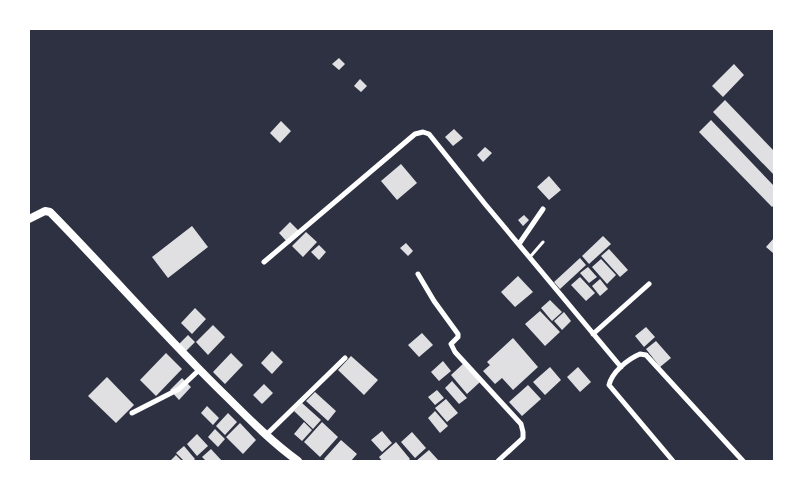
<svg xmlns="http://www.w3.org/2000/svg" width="803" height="490" viewBox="0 0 803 490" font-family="'Sofia Sans Condensed',sans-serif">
	<rect width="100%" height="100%" fill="#2d3142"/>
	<path fill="#e0e0e3" d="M339,58L345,64L339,70L332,64Z
		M734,64L744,75L723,97L712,86Z
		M360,79L367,86L361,92L354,86Z
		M725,100L774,151V175L713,112Z
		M711,120L774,186V205L772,207L699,132Z
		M281,121L291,131L280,143L270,133Z
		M454,129L463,138L453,146L445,137Z
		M485,147L492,153L483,162L477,155Z
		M401,164L417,183L397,200L381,181Z
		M549,176L561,190L549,200L537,187Z
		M524,215L529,220L523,226L518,220Z
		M290,222L301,233L289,244L279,233Z
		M192,226L208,247L168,278L152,257Z
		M306,232L317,242L303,257L292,246Z
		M603,236L611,244L589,264L582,256Z
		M774,238V252L773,253L766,247Z
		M406,243L413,251L408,256L400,248Z
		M319,245L326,252L319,260L311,252Z
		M609,249L628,270L620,277L601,256Z
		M580,258L586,265L560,289L554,282Z
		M601,259L616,275L607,284L592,267Z
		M588,267L597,277L589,283L580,273Z
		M518,276L533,292L515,307L501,292Z
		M580,277L595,293L586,301L571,285Z
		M600,279L608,289L600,296L592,286Z
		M550,300L562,312L552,321L541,308Z
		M195,308L206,319L192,334L181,323Z
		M540,311L560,332L545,346L525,324Z
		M564,312L571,321L562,330L554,321Z
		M213,325L225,337L208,355L196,342Z
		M646,327L655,337L644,347L635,336Z
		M422,333L433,345L419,357L408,345Z
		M188,335L195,342L186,351L179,344Z
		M513,338L538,367L513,390L502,378L495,384L483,371L490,365L487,362Z
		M656,341L671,358L660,367L646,349Z
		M272,351L283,362L272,374L261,363Z
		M166,353L182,369L156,396L140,380Z
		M231,353L243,365L225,384L213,372Z
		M351,356L378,380L364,395L338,370Z
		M443,361L451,371L439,381L431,372Z
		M464,363L480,382L467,394L451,375Z
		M550,367L561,380L545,395L533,382Z
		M578,367L591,382L580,392L567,377Z
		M107,377L134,405L116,423L88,396Z
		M182,378L191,387L179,400L170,390Z
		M452,381L467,398L459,404L445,388Z
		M264,384L273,393L262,404L253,395Z
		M528,385L541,399L522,416L509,402Z
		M437,390L444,398L435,405L428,397Z
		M315,392L336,411L328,421L306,401Z
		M446,399L458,413L447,422L435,408Z
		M302,403L321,420L313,429L294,411Z
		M207,406L219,418L213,425L201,413Z
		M435,411L448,426L440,433L428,418Z
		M228,413L237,422L225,435L216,426Z
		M304,422L312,430L302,441L294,434Z
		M322,422L338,437L320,457L304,442Z
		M240,423L256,440L243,454L226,437Z
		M215,429L225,439L218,447L208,437Z
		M382,431L392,443L382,452L371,440Z
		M412,432L426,448L415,458L401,442Z
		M197,434L208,446L197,456L187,444Z
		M341,440L357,454L351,461H326L324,459Z
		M396,442L410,459L408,461H382L379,457Z
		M184,446L195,459L193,461H184L176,453Z
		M211,449L222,461H206L202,457Z
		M429,450L439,461H416Z
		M176,455L182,461H170Z"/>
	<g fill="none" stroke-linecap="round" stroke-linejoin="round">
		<path stroke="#fff" stroke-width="3" d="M530,257L543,242"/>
		<path stroke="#fff" stroke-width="5" d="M519,244L543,209
			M264,262L415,134L423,132L429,134L485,204L621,367
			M418,274L434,301L458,334V337L451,344L455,352L521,424L523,432V438L498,461
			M593,334L649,284
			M132,413L179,389L199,370
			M266,435L345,358
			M673,461L609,385C612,372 628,359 640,354L646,355L743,461"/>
		<path stroke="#fff" stroke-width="8" d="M29,219L45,211L50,212C110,273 166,338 228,398C250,420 273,443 298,461"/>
	</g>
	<rect width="803" height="490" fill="none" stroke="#ffffff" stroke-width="60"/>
</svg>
